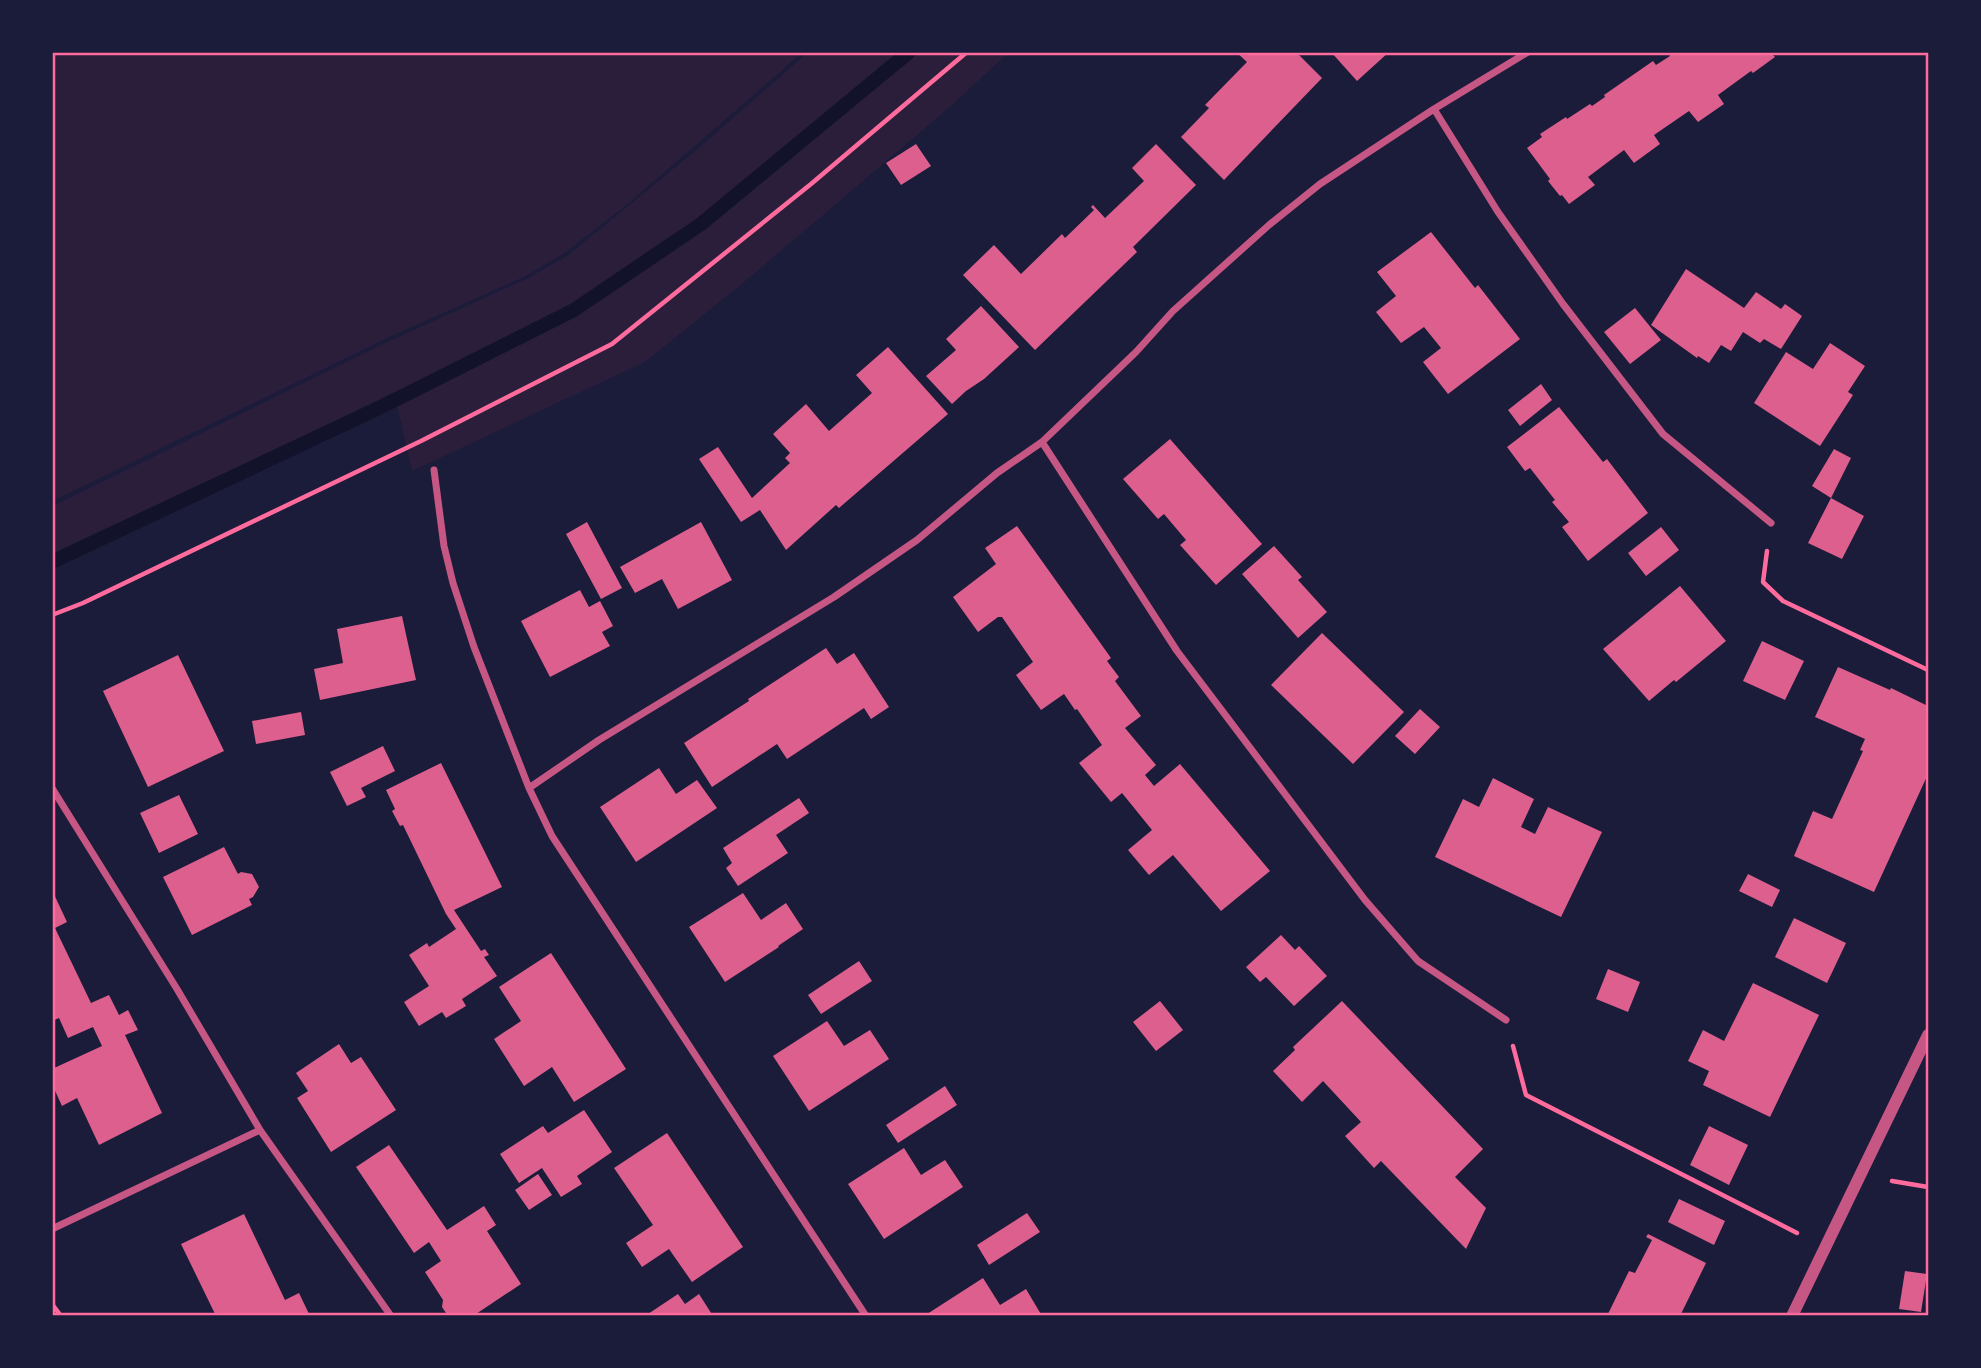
<svg xmlns="http://www.w3.org/2000/svg" width="1981" height="1368" viewBox="0 0 1981 1368" font-family="Figtree,sans-serif">
	<rect width="100%" height="100%" fill="#1b1b3a"/>
	<path fill="#2a1e3b" d="M53,52H802V53L628,204L566,252L526,276L385,339L53,501Z
		M807,53H1008L950,107L742,284L645,362L412,471L394,392L315,431L53,553V506L385,343L528,278L567,256L701,146Z"/>
	<g fill="none" stroke-linecap="round" stroke-linejoin="round">
		<path stroke="#12122b" stroke-width="14" d="M52,562L381,407L574,310L701,224L909,52"/>
	</g>
	<path fill="#dd5f8e" d="M1236,52H1296L1322,78L1224,180L1181,137L1209,108L1205,105L1247,62Z
		M1331,52H1389L1357,81Z
		M1668,52H1776L1773,55L1775,57L1753,73L1751,71L1718,95L1724,104L1698,122L1689,111L1654,135L1660,144L1634,163L1624,150L1588,177L1595,185L1569,204L1562,195L1560,196L1548,181L1550,179L1527,148L1542,137L1540,134L1566,117L1567,119L1590,104L1592,106L1605,97L1604,95L1653,61L1656,65L1670,56Z
		M916,144L931,166L901,185L886,163Z
		M1156,144L1196,185L1133,247L1137,252L1035,350L963,275L994,245L1021,274L1062,234L1065,238L1094,210L1091,207L1093,205L1105,218L1144,181L1132,168Z
		M1431,232L1475,288L1478,285L1520,339L1448,394L1423,362L1441,348L1424,327L1401,343L1376,312L1396,296L1377,272Z
		M1686,269L1744,308L1756,292L1781,309L1785,304L1802,316L1781,349L1764,339L1760,343L1743,332L1731,351L1721,345L1709,363L1698,356L1697,358L1651,325Z
		M981,306L1019,347L984,379L966,391L952,404L926,376L956,350L946,339Z
		M1635,308L1661,340L1630,364L1604,332Z
		M1830,343L1865,366L1848,392L1853,395L1820,446L1754,403L1786,352L1813,369Z
		M888,347L948,414L839,508L836,505L786,550L760,510L741,522L699,459L718,447L752,498L790,463L785,458L790,453L773,434L806,404L829,431L872,393L856,375Z
		M1541,384L1552,400L1520,426L1508,410Z
		M1559,407L1603,462L1607,459L1648,513L1588,561L1562,527L1569,522L1552,502L1555,500L1530,468L1525,471L1507,447Z
		M1170,439L1262,544L1216,585L1180,545L1186,540L1164,514L1158,519L1123,479Z
		M1834,449L1851,458L1831,498L1812,486Z
		M1831,498L1864,516L1842,559L1808,543Z
		M587,522L622,588L601,599L566,534Z
		M701,522L732,580L678,609L662,579L635,593L620,567Z
		M1017,526L1111,658L1107,661L1119,677L1115,681L1141,716L1125,728L1156,765L1145,775L1154,786L1180,764L1270,871L1221,911L1173,855L1149,875L1128,850L1152,830L1122,793L1111,802L1079,763L1102,745L1077,709L1075,710L1064,694L1041,710L1016,675L1033,662L1002,617H998L978,632L953,597L996,564L985,548Z
		M1661,527L1679,550L1646,576L1628,553Z
		M1274,546L1302,577L1298,580L1327,612L1298,638L1242,574Z
		M1680,586L1726,641L1676,682L1674,680L1649,701L1603,649Z
		M580,590L589,607L600,601L613,626L602,632L610,646L550,677L521,621Z
		M402,616L416,680L320,700L314,669L343,663L337,629Z
		M1322,633L1404,712L1353,764L1271,685Z
		M1762,641L1804,661L1785,700L1743,681Z
		M826,648L837,664L854,653L889,707L871,719L864,708L787,759L777,744L712,787L684,743L749,701L748,699Z
		M178,655L224,751L148,787L103,691Z
		M1838,667L1890,690L1891,688L1928,706V774L1874,892L1794,856L1813,811L1832,819L1863,751L1860,750L1865,739L1815,717Z
		M1420,709L1440,727L1415,754L1395,736Z
		M301,712L305,735L256,744L252,721Z
		M383,746L395,771L361,788L366,797L347,806L330,772Z
		M441,763L502,887L454,910L481,951L485,949L489,955L484,957L497,976L462,999L466,1006L446,1018L442,1012L419,1026L404,1002L429,986L409,955L427,943L429,947L456,929L446,914L403,825L400,826L392,811L395,809L386,790Z
		M659,768L676,794L697,780L717,808L636,862L600,807Z
		M1493,778L1534,799L1521,827L1535,834L1548,807L1602,832L1561,917L1435,857L1463,799L1479,807Z
		M179,795L198,834L159,853L140,813Z
		M799,798L809,813L776,835L788,853L738,886L726,868L732,863L723,848Z
		M224,847L238,874L241,872L252,874L259,887L253,897L249,899L252,905L192,935L163,877Z
		M1748,874L1780,890L1772,907L1739,891Z
		M52,890L67,922L55,928L91,1003L109,995L119,1015L128,1010L138,1030L125,1035L162,1113L99,1145L77,1098L62,1106L52,1084V1069L102,1046L93,1027L68,1038L59,1018L52,1021Z
		M743,893L761,920L786,903L803,929L778,946L779,947L725,982L689,927Z
		M1794,918L1846,943L1827,983L1775,957Z
		M1281,935L1295,950L1299,946L1327,976L1294,1006L1266,977L1260,982L1246,967Z
		M551,953L626,1069L574,1102L552,1067L524,1086L494,1039L521,1021L499,987Z
		M859,961L872,981L821,1014L808,995Z
		M1608,969L1640,982L1628,1012L1596,999Z
		M1753,983L1819,1015L1770,1117L1703,1085L1709,1071L1688,1061L1703,1030L1724,1041Z
		M1160,1001L1183,1030L1156,1051L1133,1022Z
		M1342,1001L1483,1149L1455,1177L1486,1208L1466,1249L1381,1161L1374,1168L1345,1136L1361,1122L1323,1081L1302,1102L1273,1071L1295,1050L1293,1047Z
		M827,1021L844,1046L870,1030L889,1059L809,1111L773,1056Z
		M339,1044L351,1063L361,1057L396,1110L331,1152L297,1098L308,1091L296,1073Z
		M945,1086L957,1105L898,1143L886,1125Z
		M584,1110L612,1152L577,1176L582,1184L561,1197L542,1168L519,1183L500,1154L543,1126L548,1133Z
		M1709,1126L1748,1145L1729,1185L1690,1165Z
		M667,1133L743,1247L692,1282L669,1249L642,1267L626,1243L653,1225L614,1168Z
		M389,1145L447,1230L484,1206L496,1225L487,1231L521,1284L473,1316H448L442,1307L443,1300L425,1272L441,1261L429,1242L414,1253L356,1167Z
		M904,1148L921,1175L945,1160L963,1187L884,1239L848,1184Z
		M538,1174L552,1195L529,1210L515,1190Z
		M1679,1199L1725,1221L1714,1245L1668,1222Z
		M1027,1213L1040,1232L989,1265L977,1245Z
		M244,1214L285,1300L299,1293L310,1316H216L181,1244Z
		M1648,1234L1706,1263L1680,1316H1607L1629,1271L1635,1273L1652,1240L1646,1237Z
		M1905,1271L1927,1274L1921,1312L1899,1309Z
		M983,1278L1000,1305L1026,1289L1042,1316H924Z
		M678,1294L685,1304L699,1294L713,1316H645Z"/>
	<g fill="none" stroke-linecap="round" stroke-linejoin="round">
		<path stroke="#ff6b9d" stroke-width="4.5" d="M1767,551L1763,582L1783,601L1928,670
			M52,615L83,603L421,441L612,344L811,184L967,52
			M1513,1046L1526,1095L1797,1233
			M1892,1181L1928,1187
			M52,1304L61,1316"/>
		<path stroke="#c65784" stroke-width="7" d="M1434,109L1498,212L1563,304L1663,434L1771,523
			M1042,442L1177,651L1365,900L1418,961L1506,1020
			M434,470L444,546L453,583L474,647L529,788L552,836L866,1316
			M52,788L177,989L260,1130L391,1316
			M529,788L599,740L834,597L917,540L997,473L1042,442L1136,352L1173,311L1269,225L1320,184L1434,109L1528,52
			M52,1229L260,1130"/>
		<path stroke="#c65784" stroke-width="12" d="M1792,1316L1928,1035"/>
	</g>
	<rect width="1981" height="1368" fill="none" stroke="#1b1b3a" stroke-width="108"/>
	<rect x="54" y="54" width="1873" height="1260" fill="none" stroke="#ff6b9d" stroke-width="2.5"/>
</svg>
